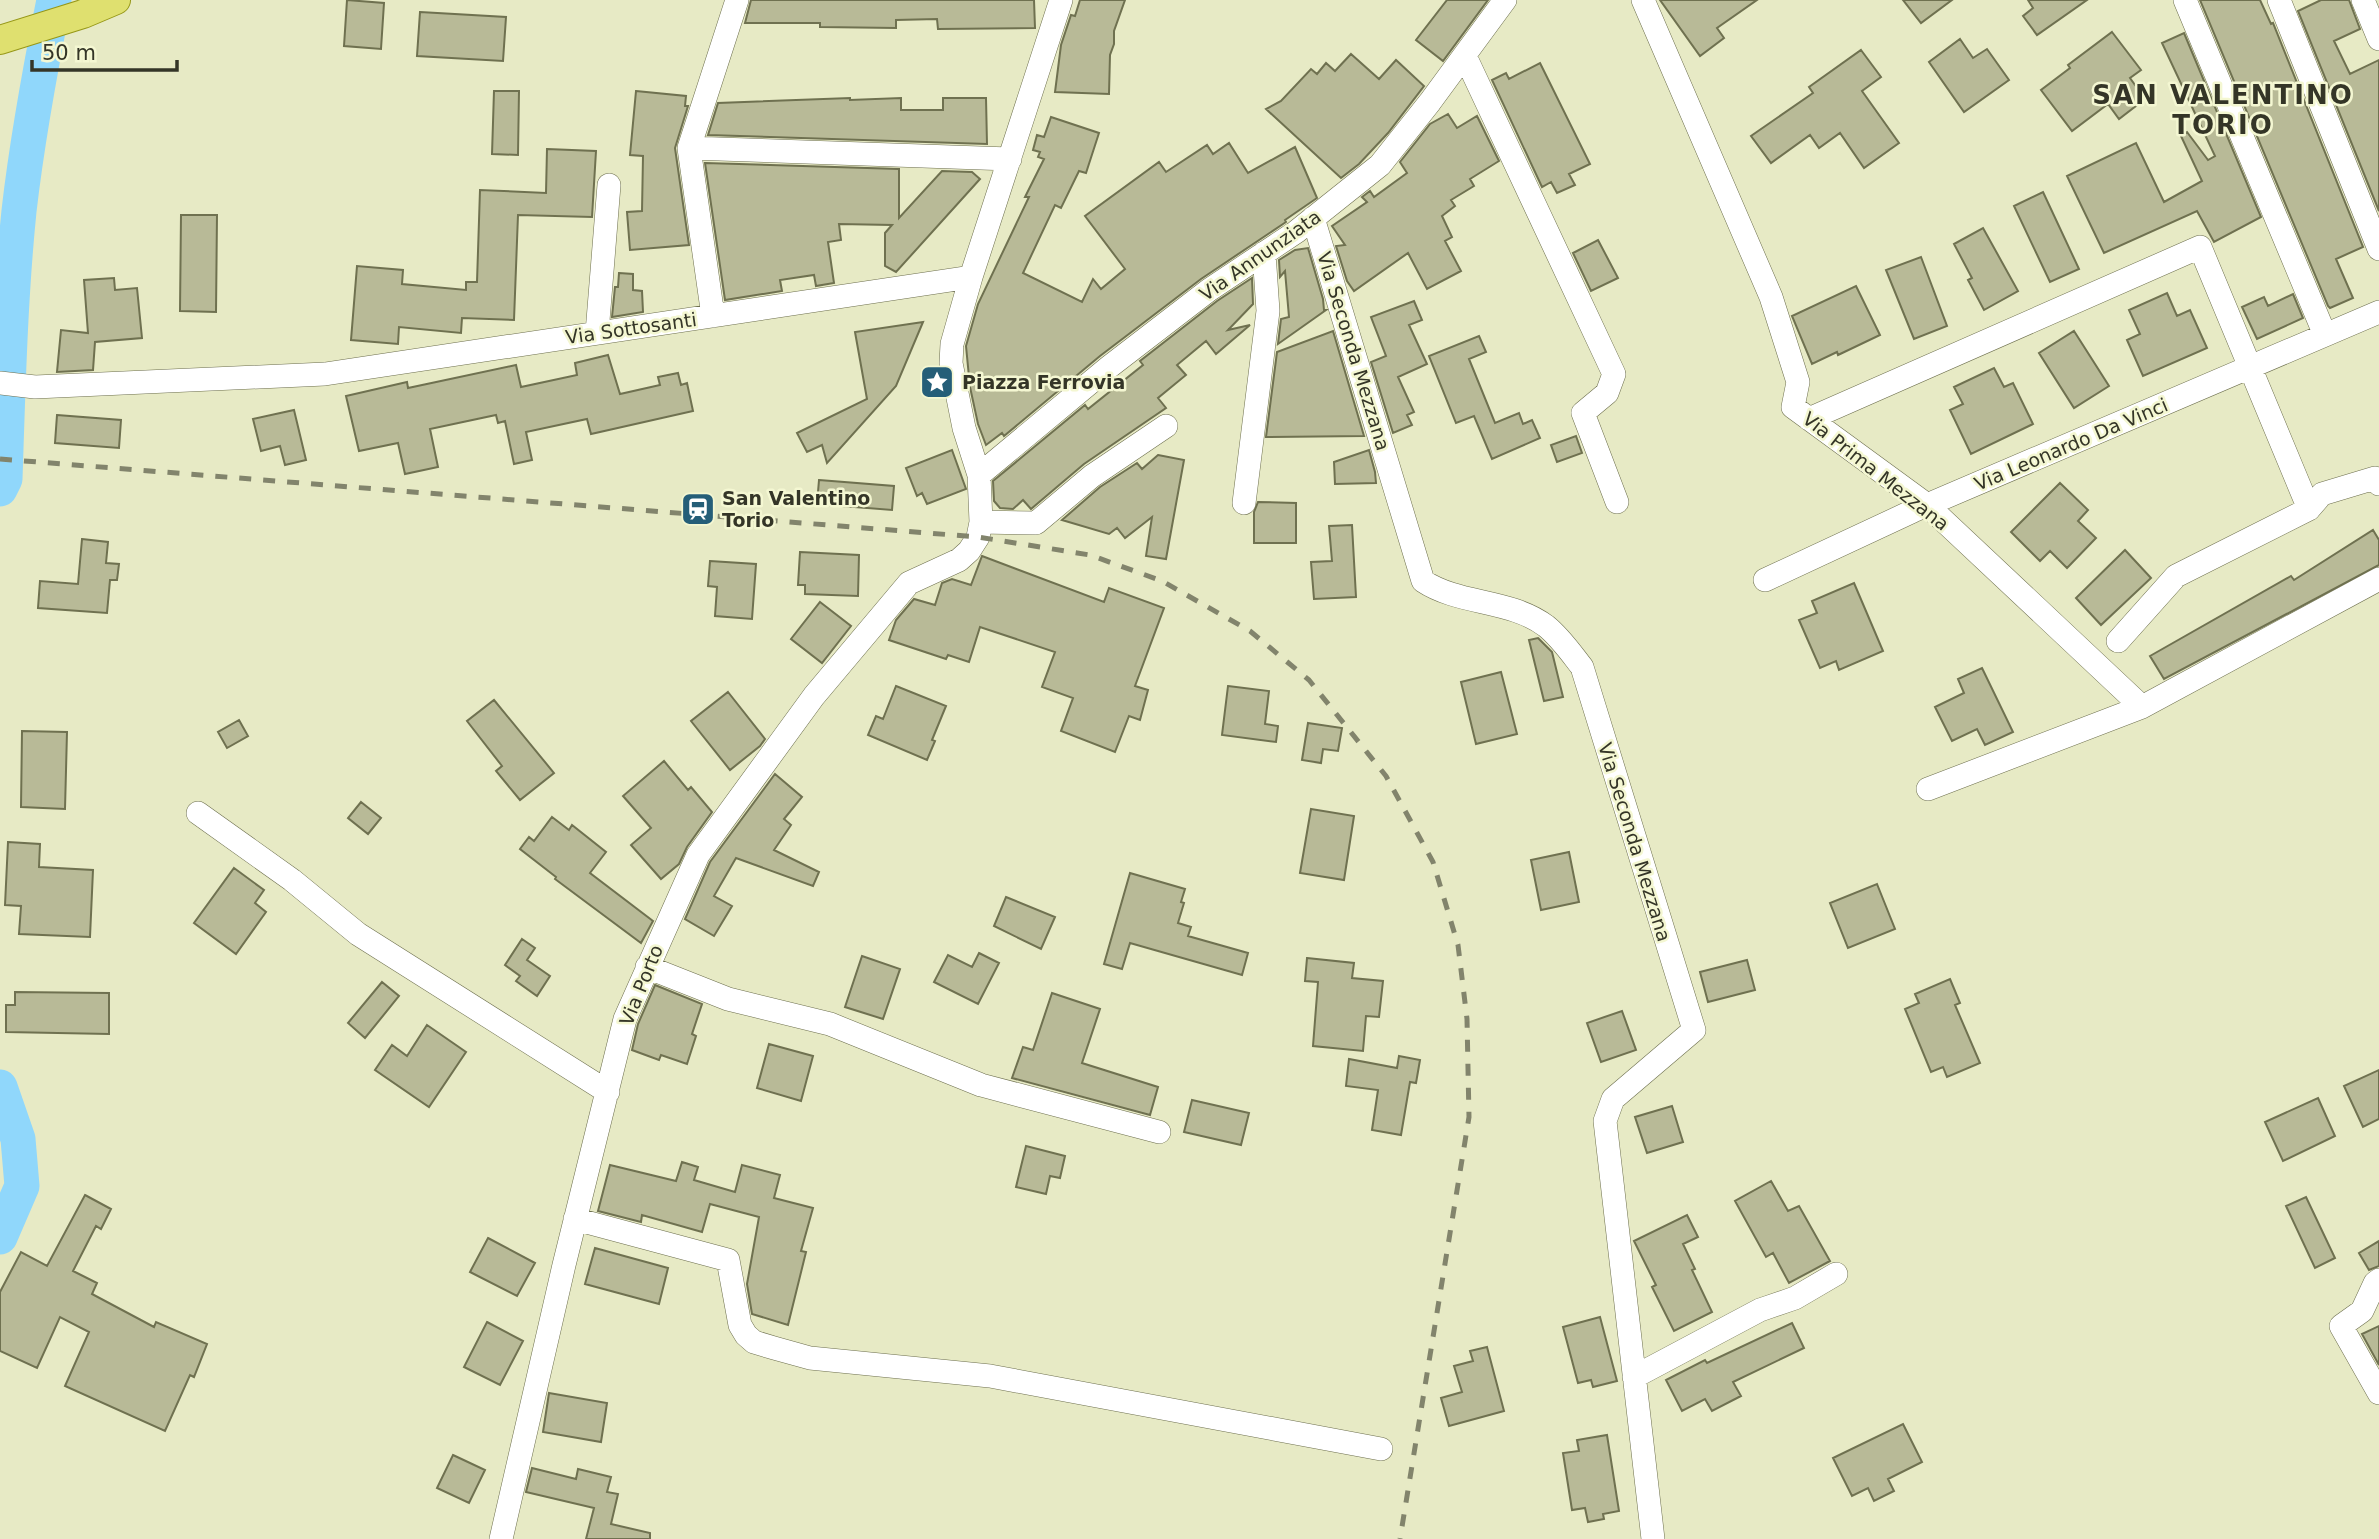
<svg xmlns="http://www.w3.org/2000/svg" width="2379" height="1539" viewBox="0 0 2379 1539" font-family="'DejaVu Sans',sans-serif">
	<rect width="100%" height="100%" fill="#e7eac5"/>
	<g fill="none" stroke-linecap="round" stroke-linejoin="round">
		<path stroke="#90d7fb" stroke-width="35" d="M0,489L5,479C8,390 10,300 19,211C27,141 40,70 54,0
			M0,1087L18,1139L22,1186L0,1237"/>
	</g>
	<path fill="#b8ba97" stroke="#6f7150" stroke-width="2" d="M347,0L384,3L381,49L344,46Z
		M751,0H1034L1035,28L938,29L937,19L896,20V28L820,27V23H745Z
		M1080,0H1125L1114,31V44L1110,55L1109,94L1055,92L1061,45L1071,15L1075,16Z
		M1447,0H1488L1443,61L1416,40Z
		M1660,0H1757L1717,28L1724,38L1700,56Z
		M1903,0H1952L1921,23Z
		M2028,0H2087L2037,35L2023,16L2033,8Z
		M2200,0H2260L2271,24L2273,23L2363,247L2336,259L2353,298L2330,308L2328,306Z
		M2321,0H2349L2360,29L2334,41L2350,74L2379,60V211L2298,11Z
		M420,12L506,17L503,61L417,56Z
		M2112,32L2141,70L2130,78L2145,99L2119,119L2108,104L2072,131L2041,90L2070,68L2068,65Z
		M2184,33L2261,217L2214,242L2197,211L2104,253L2067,176L2136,143L2164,202L2202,181L2181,136L2187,132L2208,160L2215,156L2162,43Z
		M1960,39L1973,58L1987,49L2009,80L1964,112L1929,62Z
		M1861,50L1881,77L1862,91L1899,143L1864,168L1840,133L1819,148L1810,135L1771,163L1751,136L1813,93L1809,87Z
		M1351,54L1379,79L1396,60L1424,86L1388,133L1359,164L1341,178L1266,109L1281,101L1311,69L1317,74L1326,63L1335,71Z
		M1540,63L1590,164L1569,174L1575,185L1557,193L1551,182L1542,187L1492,80L1506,73L1509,79Z
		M494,91H519L518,155L492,154Z
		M636,91L686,96L685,106H688L675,148L689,245L630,250L627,212L642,211L643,156L630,155Z
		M850,98V100L901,98V110H943V98H986L987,144L708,135L718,103Z
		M1448,114L1457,128L1477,116L1499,161L1470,179L1474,186L1451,200L1455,206L1442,216L1452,237L1445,241L1461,271L1427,289L1408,253L1354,291L1347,281L1336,246L1345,245L1332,226L1367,202L1362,197L1370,191L1374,197L1407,173L1400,162L1430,124Z
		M1051,117L1099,133L1086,173L1079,171L1061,208L1055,205L1023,273L1082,302L1093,279L1101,289L1125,269L1085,216L1159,162L1166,172L1207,145L1213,154L1229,143L1248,173L1295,147L1317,198L1285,220L1286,222L1201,279L1100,356L1004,436L1002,433L986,445L978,424L970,387L966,346L978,304L1029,197H1025L1044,159L1038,157L1040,152L1033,150L1037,135L1044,137Z
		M547,149L596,151L592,217L518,215L514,320L462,318L461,333L399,327L398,344L351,340L357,266L403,270L402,284L466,290V282H477L480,190L546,193Z
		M705,163L899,169V218L942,171L972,172L980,179L896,272L885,266V233L892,225L839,224L841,240L828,242L834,283L816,286L814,275L780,280L782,291L725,300Z
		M2043,192L2079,269L2050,282L2014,206Z
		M181,215H217L216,312L180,311Z
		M1983,228L2018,291L1984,310L1968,280L1972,278L1954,244Z
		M1598,240L1618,278L1591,291L1573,253Z
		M1308,248L1323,299L1324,310H1326L1278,344L1281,319L1289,317L1285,271L1280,277L1279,260L1295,250Z
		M1921,257L1947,326L1914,339L1886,270Z
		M619,273L633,274V290L642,291L643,312L612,317L615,287H618Z
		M114,278L115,290L137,288L142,338L95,342L93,370L57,372L61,330L88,333L84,280Z
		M1252,278L1253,304L1228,330L1250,325L1216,354L1206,341L1177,365L1186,375L1158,398L1166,408L1084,464L1031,509L1023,500L1013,509L1000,508L994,501L993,481L1085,405L1088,409L1143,365L1140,361L1217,301Z
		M1856,286L1880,335L1838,355L1837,352L1812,364L1792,316Z
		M2167,293L2177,316L2190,310L2207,348L2143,376L2127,340L2140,334L2129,310Z
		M2293,294L2303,318L2257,339L2242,307L2264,297L2268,306Z
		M1414,301L1422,320L1409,325L1427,364L1398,377L1414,412L1407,415L1412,425L1393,433L1371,362L1386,356L1371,317Z
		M923,322L896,386L827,463L822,445L807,452L797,433L867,399L855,332Z
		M1333,331L1364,436L1266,437L1277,352Z
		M2074,331L2109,386L2074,408L2039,353Z
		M1479,336L1486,352L1469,359L1495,423L1519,413L1523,424L1532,420L1540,438L1492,459L1474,416L1456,423L1429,356Z
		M608,355L620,394L660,385L658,377L678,373L681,385L687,383L693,411L591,434L587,419L526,432L532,460L514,464L505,421L498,423L496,415L430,429L438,467L405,474L398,443L359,451L346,396L407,382L408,388L516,365L521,387L577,375L575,363Z
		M1994,368L2004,387L2013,383L2033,424L1971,454L1950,410L1963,404L1954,387Z
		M294,410L306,460L285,465L280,446L261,451L253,419Z
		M57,415L121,420L119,448L55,443Z
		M1576,436L1582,453L1557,462L1551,445Z
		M952,450L966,489L927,504L922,493L917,496L906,468Z
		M1369,450L1375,472L1376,483L1335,484L1334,462Z
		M1158,455L1184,460L1166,559L1146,556L1152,517L1125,538L1117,528L1109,534L1062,520L1100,487L1137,463L1142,469Z
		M819,480L894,486L892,510L817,504Z
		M2060,483L2088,510L2078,521L2096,538L2067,568L2050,551L2040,561L2011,532Z
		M1258,502L1296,503V543H1254V512Z
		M1352,525L1356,597L1314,599L1311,562L1332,561L1329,526Z
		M2373,530L2379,540V565L2164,679L2150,656L2291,576L2294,580Z
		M82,539L108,542L106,563L119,564L117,580H110L107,613L38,608L40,581L78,584Z
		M2125,550L2151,578L2101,625L2076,598Z
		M800,552L859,555L858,596L805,594V585H798Z
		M982,556L1104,602L1109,588L1164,608L1135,686L1148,690L1140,720L1129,716L1115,752L1061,731L1073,698L1042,687L1055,652L980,627L969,662L948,655L946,659L889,640L896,620L914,599L935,605L942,583L952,579L971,585Z
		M710,561L756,564L752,619L715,616L717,587L708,586Z
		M1854,583L1883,651L1839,670L1836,661L1820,668L1799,620L1817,613L1812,601Z
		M820,602L851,626L822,663L791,639Z
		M1538,638L1552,652L1563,697L1544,701L1529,640Z
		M1982,668L2013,732L1985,745L1977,729L1952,741L1935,707L1964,693L1958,679Z
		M1501,672L1517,734L1476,744L1461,682Z
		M896,686L946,706L932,740L935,741L927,760L868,735L876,716L883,719Z
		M1228,686L1269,691L1265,724L1278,726L1276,742L1222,735Z
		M728,692L765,739L760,746L730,770L691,721Z
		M494,700L554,773L520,800L496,771L502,766L467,721Z
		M239,720L248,736L227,748L218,732Z
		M1308,723L1342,728L1338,751L1323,749L1321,763L1302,760Z
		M22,731L67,732L65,809L21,807Z
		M664,761L688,790L691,787L712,812L687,847L679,864L661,879L631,845L651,828L623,796Z
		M775,774L802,797L784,819L791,825L774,850L819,872L813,886L736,858L714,896L732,906L714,936L685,919L710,862Z
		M361,802L381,818L368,834L348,818Z
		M1311,809L1354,816L1344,880L1300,873Z
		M552,817L569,830L572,825L606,852L590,873L653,921L641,943L555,879L556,877L520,849L529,837L534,841Z
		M8,842L40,844L39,867L93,870L90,937L19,934L21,906L5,905Z
		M1569,852L1579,902L1541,910L1531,860Z
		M234,868L264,890L255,903L266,912L236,954L194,923Z
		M1130,873L1185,889L1181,902L1184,903L1178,923L1191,927L1188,936L1248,953L1242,975L1130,943L1122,969L1104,964Z
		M1877,884L1895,929L1848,948L1830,903Z
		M1006,897L1055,917L1041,949L994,926Z
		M522,939L535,948L527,960L550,976L537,996L516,981L520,976L505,965Z
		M979,953L999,963L978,1004L934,982L948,955L972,967Z
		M862,956L900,969L883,1019L845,1007Z
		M1307,958L1354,963L1352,978L1383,981L1379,1017L1366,1016L1363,1051L1313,1046L1318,982L1305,981Z
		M1747,960L1755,990L1708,1002L1700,972Z
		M1950,979L1960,1003L1955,1005L1980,1063L1947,1077L1943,1067L1931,1072L1905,1009L1919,1003L1915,994Z
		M382,982L399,996L365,1038L348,1023Z
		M655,985L702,1004L692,1034L696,1036L687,1064L661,1055L659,1060L632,1050L638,1024Z
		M15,992L109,993V1034L6,1032V1005H15Z
		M1052,993L1100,1009L1082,1063L1158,1087L1150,1115L1012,1078L1023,1047L1033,1050Z
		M1622,1011L1636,1050L1601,1062L1587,1023Z
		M427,1025L466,1052L429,1107L375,1070L392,1045L407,1056Z
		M769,1044L813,1056L801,1101L757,1088Z
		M1399,1056L1420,1060L1416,1083L1410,1082L1401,1135L1372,1130L1378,1090L1346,1086L1349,1059L1397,1068Z
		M2379,1070V1119L2363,1127L2344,1086Z
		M2318,1098L2335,1136L2283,1161L2265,1122Z
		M1192,1100L1249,1113L1241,1145L1184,1132Z
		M1672,1106L1683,1142L1647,1153L1635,1117Z
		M1026,1146L1065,1156L1060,1178L1050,1176L1046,1194L1016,1187Z
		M682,1162L698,1167L694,1180L735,1192L742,1165L780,1175L774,1198L813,1208L801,1251L806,1252L788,1325L752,1314L747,1284L759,1217L710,1204L702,1232L642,1215L641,1222L598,1211L610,1165L676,1181Z
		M1771,1181L1788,1211L1799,1206L1830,1261L1789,1283L1773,1253L1766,1257L1735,1201Z
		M85,1195L111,1209L101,1229L96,1226L73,1271L97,1283L92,1294L154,1327L156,1322L207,1344L194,1377L190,1375L165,1431L65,1386L89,1332L60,1317L37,1368L0,1351V1292L21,1252L47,1266Z
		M2306,1197L2335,1258L2315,1268L2286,1206Z
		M1687,1215L1698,1237L1683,1244L1695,1269L1692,1270L1712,1312L1674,1331L1652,1287L1656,1285L1634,1241Z
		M488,1238L535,1263L517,1296L470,1272Z
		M2379,1241V1266L2369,1270L2359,1253Z
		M595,1248L668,1268L659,1304L585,1284Z
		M1600,1317L1617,1381L1593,1387L1591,1380L1578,1383L1563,1327Z
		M487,1322L523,1341L500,1385L464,1367Z
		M1792,1323L1804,1348L1733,1382L1741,1396L1712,1411L1705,1399L1682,1411L1666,1380L1705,1360L1707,1363Z
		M2379,1326V1365L2362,1334Z
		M1487,1347L1504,1411L1449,1426L1441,1398L1462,1392L1454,1366L1473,1361L1470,1351Z
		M549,1393L607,1403L601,1442L543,1432Z
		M1903,1424L1922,1462L1888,1479L1894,1491L1874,1501L1868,1488L1852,1496L1833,1458Z
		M1607,1435L1619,1511L1603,1514L1604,1519L1588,1522L1585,1508L1572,1510L1563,1453L1579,1451L1577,1440Z
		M453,1455L485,1470L469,1503L437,1488Z
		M532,1468L576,1479L578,1469L611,1477L607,1492L618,1494L611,1524L650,1533V1539H586L594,1508L526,1492Z"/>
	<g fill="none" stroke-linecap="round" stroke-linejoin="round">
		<g stroke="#6d6f4e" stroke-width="24">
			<path id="minor" d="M1643,0L1771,297L1798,382L1793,407L1927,505L2142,707L1928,789
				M2185,0L2325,335
				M2279,0L2379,249
				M2363,0L2379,39
				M1465,56L1614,374L1607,393L1583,413L1617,502
				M689,148L1010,159
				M1313,218L1423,581C1459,605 1510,599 1546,626C1560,637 1571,653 1582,667L1694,1030L1613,1099L1605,1121L1653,1539
				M713,316L689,148L737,0
				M597,333L609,185
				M0,383L35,387L325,374L971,277L1061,0
				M1809,419L2200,247L2309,509
				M979,475L1109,367L1209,290L1296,232L1380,165L1430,102L1505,0
				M1244,503L1268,311L1264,253
				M981,522L1036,523L1092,476L1166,426
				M1765,580L1913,511L2379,312
				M2118,641L2176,576L2309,509L2322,494L2375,478L2379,484
				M2142,707L2379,579
				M198,813L292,880L358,934L608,1092
				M647,967L728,999L830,1024L981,1085L1159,1132
				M575,1219L728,1260L740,1325L746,1335L754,1342L774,1348L810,1358L990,1376L1381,1449
				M2379,1280L2375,1283L2362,1311L2341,1326L2379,1393
				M1634,1377L1760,1310L1795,1298L1836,1274
				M501,1539L564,1265L625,1019L698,855L814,696L909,583L959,560L969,551L978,537L981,522L979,475L964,428L951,363L952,344L971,277"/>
		</g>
		<g stroke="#969717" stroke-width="30">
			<path id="major" d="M0,40L83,14L116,0"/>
		</g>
		<use href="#minor" stroke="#fff" stroke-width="23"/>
		<use href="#major" stroke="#dfe06f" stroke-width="28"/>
		<path stroke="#82846c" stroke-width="5" stroke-dasharray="12 12" stroke-linecap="butt" d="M0,459L978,537L1090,555L1162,581L1250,631L1309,680L1386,776L1433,862L1458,945L1467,1019L1469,1117L1400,1539"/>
	</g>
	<defs>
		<g id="sight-square" transform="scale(1.75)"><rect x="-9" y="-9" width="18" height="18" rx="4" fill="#255e78" stroke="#f4f7d2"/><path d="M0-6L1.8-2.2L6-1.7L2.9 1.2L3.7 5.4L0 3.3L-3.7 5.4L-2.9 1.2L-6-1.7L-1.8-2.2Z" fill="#fff"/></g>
		<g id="station-square" transform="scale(1.75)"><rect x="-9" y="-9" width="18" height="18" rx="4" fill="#255e78" stroke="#f4f7d2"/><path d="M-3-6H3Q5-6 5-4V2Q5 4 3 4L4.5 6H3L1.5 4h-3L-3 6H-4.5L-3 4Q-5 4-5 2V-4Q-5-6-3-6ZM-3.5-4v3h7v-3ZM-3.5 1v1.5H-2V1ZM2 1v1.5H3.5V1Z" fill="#fff"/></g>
	</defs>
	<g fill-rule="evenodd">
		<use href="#sight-square" x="937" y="382"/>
		<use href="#station-square" x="698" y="509"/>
	</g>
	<g text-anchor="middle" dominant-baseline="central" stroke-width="5" stroke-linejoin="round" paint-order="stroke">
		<g font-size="19" fill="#343527" stroke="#f4f7d2">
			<text transform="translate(1260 255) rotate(-35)">Via Annunziata</text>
			<text transform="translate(631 328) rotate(-8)">Via Sottosanti</text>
			<text transform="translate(1354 351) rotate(73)">Via Seconda Mezzana</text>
			<text transform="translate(2071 444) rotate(-23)">Via Leonardo Da Vinci</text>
			<text transform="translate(1876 471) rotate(38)">Via Prima Mezzana</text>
			<text transform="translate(1635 842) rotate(73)">Via Seconda Mezzana</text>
			<text transform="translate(641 985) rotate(-68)">Via Porto</text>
		</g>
		<g font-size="19" font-weight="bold" fill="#343527" stroke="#f4f7d2" text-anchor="start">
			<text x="962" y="382">Piazza Ferrovia</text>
			<text x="722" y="498">San Valentino<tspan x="722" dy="22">Torio</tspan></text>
		</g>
		<g font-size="26" font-weight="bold" letter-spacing="2" fill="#343527" stroke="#f4f7d2">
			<text x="2223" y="95">SAN VALENTINO<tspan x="2223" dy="30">TORIO</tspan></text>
		</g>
	</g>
	<path d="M32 60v10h145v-10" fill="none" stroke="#343527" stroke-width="3.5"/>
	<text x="42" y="60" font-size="21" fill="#343527" stroke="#f4f7d2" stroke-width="5" paint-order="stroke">50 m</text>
</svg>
